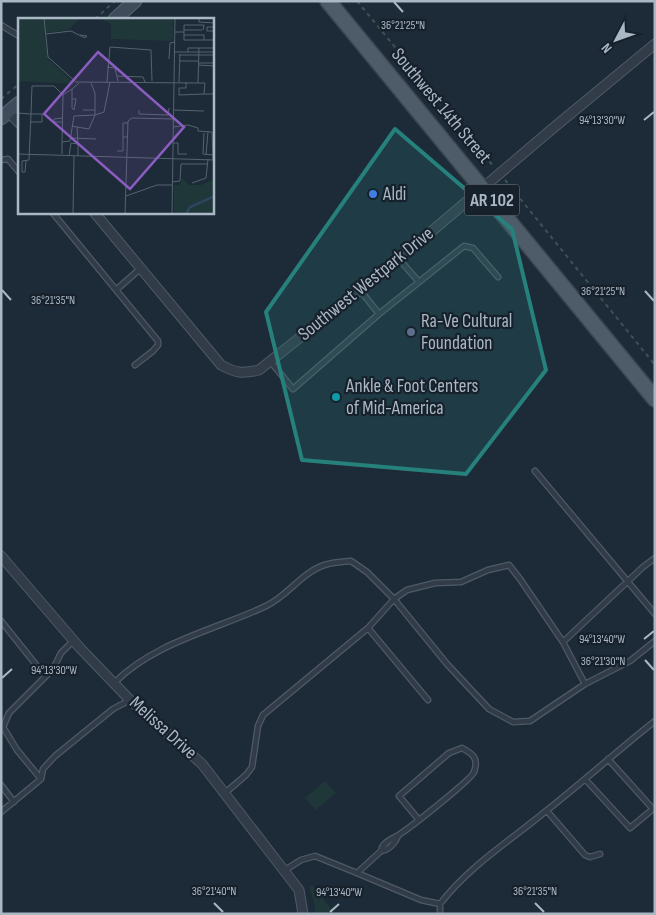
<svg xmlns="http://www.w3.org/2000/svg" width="656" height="915" viewBox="0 0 656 915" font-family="'Sofia Sans Condensed',sans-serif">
	<rect width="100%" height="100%" fill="#1d2a37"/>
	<path fill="#1f3739" d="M325,781L336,793L315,810L305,798Z
		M312,885L335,914H315V906L309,887Z"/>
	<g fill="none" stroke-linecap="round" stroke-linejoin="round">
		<g stroke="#4e5a66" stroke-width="7">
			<path id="service" d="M1,25L19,36
				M1,160L8,159L19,172
				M52,212L158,341V345L153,351L135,365
				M399,259L419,282
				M116,290L141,268
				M360,290L379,314L464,246L473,248L498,277
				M270,361L293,389L379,314
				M535,471L655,614
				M1,621L45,676
				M563,642L520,579L509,565L488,570L461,582L435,583L407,590L394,599L447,664L489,709L513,722L530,721L585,684L630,661L655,641
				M114,683C155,642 215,630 266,606C288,596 303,570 328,564C335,562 343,562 351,561L367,572L394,599L368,628
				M585,684L563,642L643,567L655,558
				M41,779L17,750L3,727L9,713L53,669L61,653L73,641
				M585,779L630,828L653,809L608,759
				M1,785L14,802
				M225,793L246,775L252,767L258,726L263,715L368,628L428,700
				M547,811L585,855L590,857L600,854
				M1,812L41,779L43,769L55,756L113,709L130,700
				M381,851C383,841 393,839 400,834C411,827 472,779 474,772C479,758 473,754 462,748L449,753L399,796L419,820
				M285,870L301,860L315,856L357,873L381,851C389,850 395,843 398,836
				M357,873L421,900L440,904C468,867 511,840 546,811C583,782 618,750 655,721
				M440,914V904"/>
		</g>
		<g stroke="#4e5a66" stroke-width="11">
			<path id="minor" d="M9,112L19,123
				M94,212L221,365C236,373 242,374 259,370L399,259L552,129L655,44
				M1,556L80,648L130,700L202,764L299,890L303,914"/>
		</g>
		<g stroke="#4e5a66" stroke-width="15">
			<path id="secondary" d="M115,19L135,1
				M1,118L19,103"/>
		</g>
		<g stroke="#3a4551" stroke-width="18">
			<path id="primary" d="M328,1L655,399"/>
		</g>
		<path stroke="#3a5353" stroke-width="2" stroke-dasharray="4 4" stroke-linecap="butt" d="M357,1L494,167
			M95,19L115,1
			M1,99L19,84
			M505,180L655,365"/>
		<use href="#service" stroke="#313c48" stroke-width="4.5"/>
		<use href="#minor" stroke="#313c48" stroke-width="9"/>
		<use href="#secondary" stroke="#3e4b5b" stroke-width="12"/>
		<use href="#primary" stroke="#4e5b68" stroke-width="15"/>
	</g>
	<path fill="#26807b" fill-opacity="0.2" stroke="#26807b" stroke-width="4" stroke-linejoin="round" d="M395,129L512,229L546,370L466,474L302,460L266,312Z"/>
	<path fill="none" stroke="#aab7c5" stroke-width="2" d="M394,2L403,12M644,120L654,112M2,290L11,300M645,291L654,301M644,639L654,631M645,660L654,670M2,678L12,669M214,903L223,912M535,903L544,912M330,912L339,904"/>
	<circle fill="#3f7fe0" stroke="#17212c" stroke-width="2" cx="373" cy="194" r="5"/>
	<circle fill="#5c6f8a" stroke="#17212c" stroke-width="2" cx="411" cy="332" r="5"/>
	<circle fill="#0f9aa8" stroke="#17212c" stroke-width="2" cx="336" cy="397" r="5"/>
	<g text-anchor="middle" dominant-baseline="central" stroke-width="4.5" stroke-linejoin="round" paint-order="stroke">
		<rect fill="#17212c" stroke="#7e8a97" stroke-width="1" x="464.5" y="184.5" width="55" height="31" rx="4"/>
		<g font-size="18" font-weight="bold" fill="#aab7c5">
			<text x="492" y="200">AR 102</text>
		</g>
		<g font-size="19" fill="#aab7c5" stroke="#17212c">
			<text transform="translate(441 106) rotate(50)">Southwest 14th Street</text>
			<text transform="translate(366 284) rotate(-39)">Southwest Westpark Drive</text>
			<text transform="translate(163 728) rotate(42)">Melissa Drive</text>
		</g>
		<g font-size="19" fill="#aab7c5" stroke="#17212c" text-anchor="start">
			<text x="383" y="194">Aldi</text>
			<text x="421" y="321">Ra-Ve Cultural<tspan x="421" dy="22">Foundation</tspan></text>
			<text x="346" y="386">Ankle &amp; Foot Centers<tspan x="346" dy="22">of Mid-America</tspan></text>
		</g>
	</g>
	<g transform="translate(18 18)">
		<rect width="196" height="196" fill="#1d2a37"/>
		<path d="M0,0H62L50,12L26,15L30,41L57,66L0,63ZM81,0H155V23L93,21V6ZM164,160L171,167H183L196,161V196H156V167H162Z" fill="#1f3739"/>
		<path fill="none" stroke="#2d455e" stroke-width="2.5" d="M168,196L172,189L197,178"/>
		<path fill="none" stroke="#556270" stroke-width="1" d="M26,0L30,39L58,64L180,65M181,0V4L197,5M197,9H189V13H197M166,12H184M157,14H166V22H197M166,14V7H186L185,12M28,16L53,13L67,20L69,18L62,17M166,17H186V22M181,30L180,65H187L186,76H197M157,34H197M170,34V30H197M161,37H197M151,41L152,25L157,24M161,43H180M180,45H197M180,47L197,48M89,49L97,50L100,63M99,58L125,59L127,64M89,64L92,29L133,32L134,63M161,64L162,36M168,64V70H161V77L186,76M54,81H58L56,92L54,90V71L61,65M65,92H77V75L73,65M77,92V97L86,94L92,64M121,92V96L150,97L151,90M155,92L186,93M0,95L13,96L11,142L4,143V154H7L8,143M13,104H24V96H13L14,68H36L45,77M45,104H36V101L45,100M54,108L59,109L60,126M155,109L170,107L180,110V113L194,114L195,141M186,115L185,136L195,137M105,119V105H110M52,120L78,121M44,124L45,77L54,71M155,125H160V136H169M99,133H105V119H109M0,136L197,142M44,136V124L52,123L56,98L77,97L71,111L59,109M188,137L190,114M51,138L53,125L60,126V138M154,164L162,163L163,146H190M174,165L188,160L190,141M108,178L139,167H154M55,196L56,138M107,196L110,103L114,100L155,101M154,196L157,0"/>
		<path fill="#8b5dc1" fill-opacity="0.15" stroke="#8b5dc1" stroke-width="2.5" d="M80,34L166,109L112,171L26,96Z"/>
		<rect width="196" height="196" fill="none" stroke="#aab7c5" stroke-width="2.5"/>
	</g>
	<g font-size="12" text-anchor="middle" fill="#aab7c5" stroke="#17212c" stroke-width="4.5" stroke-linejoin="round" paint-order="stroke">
		<text x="403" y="29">36°21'25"N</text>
		<text x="602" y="124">94°13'30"W</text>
		<text x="603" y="295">36°21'25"N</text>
		<text x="53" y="304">36°21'35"N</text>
		<text x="602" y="643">94°13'40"W</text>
		<text x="603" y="665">36°21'30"N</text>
		<text x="54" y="674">94°13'30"W</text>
		<text x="214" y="895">36°21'40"N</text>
		<text x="535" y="895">36°21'35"N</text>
		<text x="339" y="896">94°13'40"W</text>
	</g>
	<rect width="656" height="915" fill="none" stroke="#aab7c5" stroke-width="5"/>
	<g transform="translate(616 40) rotate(229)" stroke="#17212c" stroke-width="4" paint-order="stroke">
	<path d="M0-4L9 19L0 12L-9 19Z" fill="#aab7c5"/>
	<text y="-8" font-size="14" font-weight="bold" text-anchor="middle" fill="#aab7c5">N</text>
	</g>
</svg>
